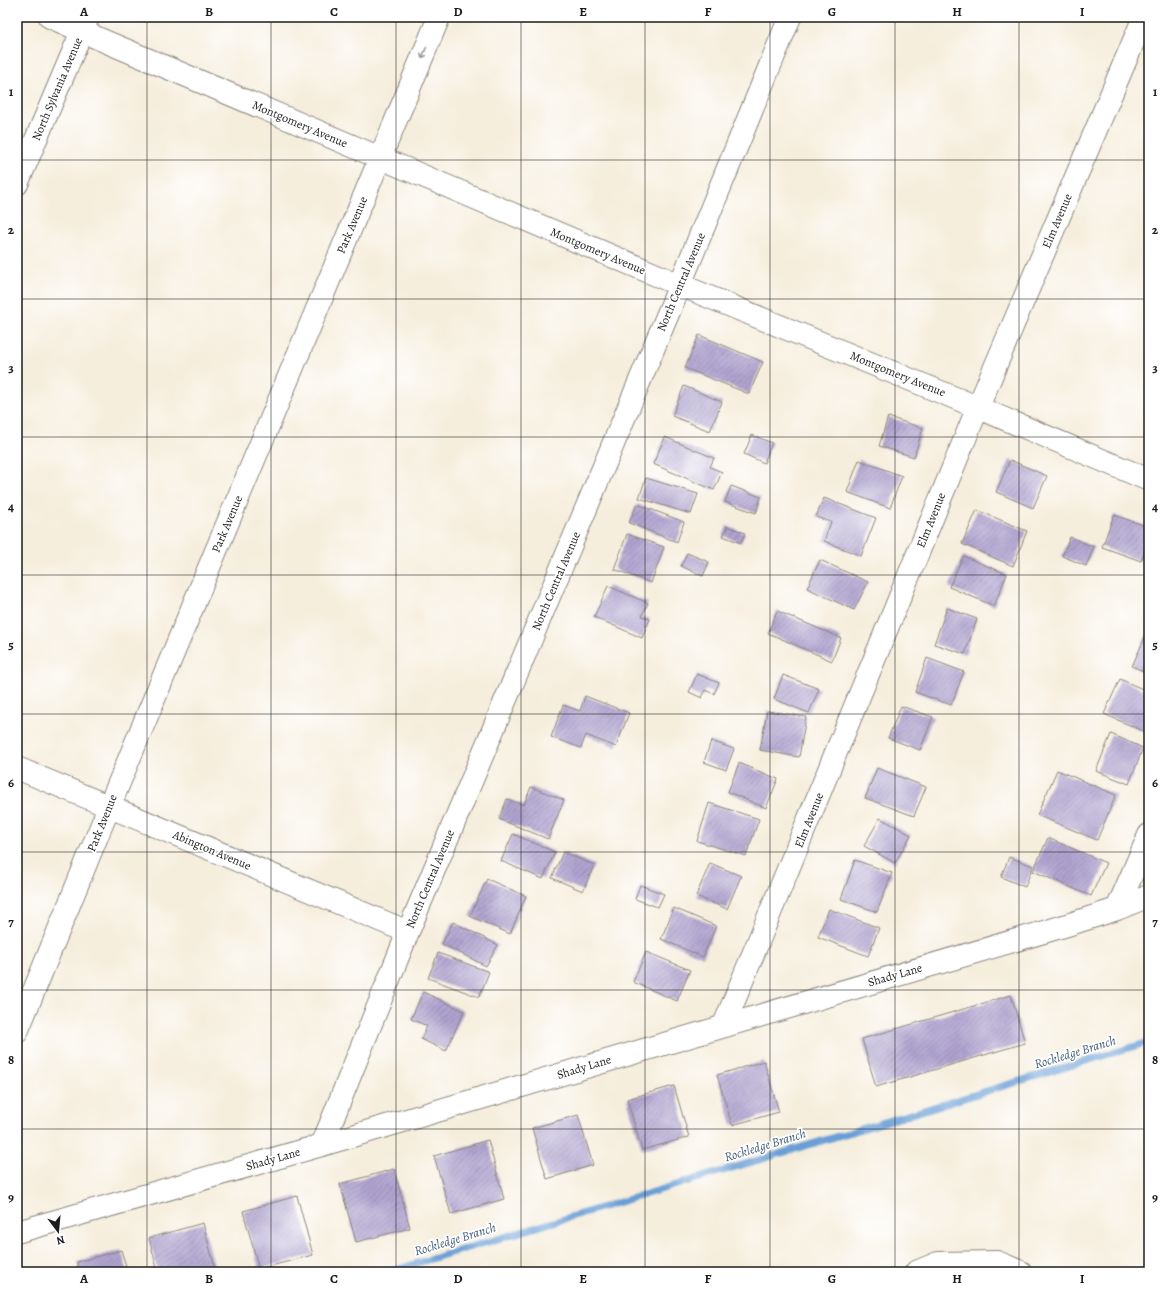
<svg xmlns="http://www.w3.org/2000/svg" width="1166" height="1289" viewBox="0 0 1166 1289" font-family="Alegreya,serif">
	<defs>
		<pattern id="building-hatch" width="6" height="6" patternUnits="userSpaceOnUse"><rect width="6" height="6" fill="#b0a4d0"/><path d="M-1 1l2-2M0 6l6-6M5 7l2-2" fill="none" stroke="#8e85a8"/></pattern>
	</defs>
	<rect width="100%" height="100%" fill="#fff"/>
	<filter id="ink" filterUnits="userSpaceOnUse"><feTurbulence type="fractalNoise" baseFrequency=".025" numOctaves="2"/><feDisplacementMap in="SourceGraphic" scale="8" xChannelSelector="R" yChannelSelector="G"/><feConvolveMatrix kernelMatrix="1 2 1 2 8 2 1 2 1" color-interpolation-filters="sRGB"/></filter>
	<filter id="wash" filterUnits="userSpaceOnUse"><feTurbulence type="fractalNoise" baseFrequency=".012" numOctaves="4" result="noise"/><feDisplacementMap in="SourceGraphic" scale="16" xChannelSelector="R" yChannelSelector="G"/><feGaussianBlur stdDeviation="0.9" result="paint"/><feColorMatrix in="noise" values="0 0 0 0 0 0 0 0 0 0 0 0 0 0 0 0 0 1.4 0 .05"/><feComposite in="paint" operator="in"/></filter>
	<g filter="url(#wash)">
		<rect width="100%" height="100%" fill="#f6eedd"/>
		<g fill="none" stroke-linecap="round" stroke-linejoin="round">
			<path stroke="#699fd6" stroke-width="7" d="M388,1272L1149,1042"/>
		</g>
		<g id="blocks">
			<path fill="url(#building-hatch)" d="M699,335L763,362L749,394L685,368Z
				M684,386L722,402L710,431L672,416Z
				M888,417L923,428L914,457L879,446Z
				M752,435L772,443L764,463L744,454Z
				M665,437L714,458L710,467L722,472L714,490L653,464Z
				M859,460L902,476L890,508L847,492Z
				M1010,460L1047,476L1033,508L996,492Z
				M646,478L698,494L691,514L639,498Z
				M731,486L761,497L756,513L725,502Z
				M824,498L876,518L861,556L824,541L831,522L816,517Z
				M637,504L684,522L677,542L629,523Z
				M977,510L1027,531L1013,566L962,544Z
				M1114,515L1149,527V540L1141,561L1102,547Z
				M727,526L745,533L741,543L723,536Z
				M627,534L664,547L651,583L614,569Z
				M1070,537L1094,547L1086,566L1062,556Z
				M687,553L709,562L703,576L681,566Z
				M963,556L1007,574L994,606L949,587Z
				M820,560L868,582L854,610L807,588Z
				M608,586L648,603L642,616L650,619L642,638L594,617Z
				M947,608L977,619L965,654L934,644Z
				M777,611L841,638L832,661L768,633Z
				M1147,633L1149,634V674L1132,666Z
				M927,658L964,672L951,705L915,692Z
				M697,674L719,683L714,694L705,690L702,698L689,692Z
				M783,675L819,689L809,713L774,699Z
				M1120,679L1149,692V731L1148,733L1104,714Z
				M585,696L629,713L616,747L586,735L581,748L551,737L563,705L580,711Z
				M901,706L933,717L920,750L888,738Z
				M767,711L806,717L799,757L760,750Z
				M1111,734L1143,748L1129,784L1096,771Z
				M711,741L734,749L726,770L704,762Z
				M739,763L778,779L766,808L728,792Z
				M877,768L926,787L914,816L865,798Z
				M1057,770L1116,795L1097,840L1037,815Z
				M531,787L564,800L548,839L499,819L507,799L524,805Z
				M709,803L759,819L746,856L697,841Z
				M880,818L911,835L895,863L864,846Z
				M513,834L555,852L543,879L501,861Z
				M1048,838L1106,863L1091,896L1033,871Z
				M563,852L594,865L583,891L552,878Z
				M1009,857L1033,866L1025,887L1001,877Z
				M855,860L892,873L877,912L841,899Z
				M710,863L741,876L727,909L696,896Z
				M487,879L526,896L510,934L470,916Z
				M640,885L664,894L658,907L635,899Z
				M674,908L716,926L703,957L661,939Z
				M829,909L879,928L868,956L818,937Z
				M453,922L498,945L486,966L442,944Z
				M646,952L690,970L677,1001L633,982Z
				M438,953L489,972L479,997L428,978Z
				M423,992L464,1011L446,1051L421,1039L427,1026L411,1019Z
				M1011,995L1025,1043L876,1087L862,1039Z
				M764,1061L779,1112L732,1125L717,1075Z
				M674,1086L689,1137L642,1150L627,1099Z
				M578,1115L593,1165L547,1179L532,1128Z
				M488,1140L504,1199L451,1214L434,1156Z
				M394,1169L410,1228L356,1242L340,1184Z
				M297,1196L313,1255L259,1269L243,1211Z
				M203,1223L216,1272H158L149,1238Z
				M121,1250L128,1272H79L77,1262Z
				M54,1268L55,1272H43Z"/>
		</g>
	</g>
	<g filter="url(#ink)">
		<use href="#blocks" fill-opacity="0" stroke="#89857c" stroke-width="1"/>
		<g fill="none" stroke-linecap="round" stroke-linejoin="round">
			<g stroke="#89857c" stroke-width="24">
				<path id="minor" d="M50,17L102,40L680,285L960,400L1149,480
					M17,184L88,17
					M17,768L408,932
					M1117,909L1149,835
					M724,1025L978,407L1144,17
					M17,1032L109,807L439,17
					M322,1145L408,932L670,309L790,17
					M17,1232L322,1145L1064,926L1117,909L1149,896
					M916,1272L938,1263L997,1262L1021,1272"/>
			</g>
			<use href="#minor" stroke="#fff" stroke-width="22"/>
		</g>
		<defs><path id="oneway-shaft" d="M-6 0H5M1.5-3L5.5 0L1.5 3" fill="none" stroke-width="1.6" stroke-linecap="round" stroke-linejoin="round"/></defs>
		<use stroke="#999" href="#oneway-shaft" transform="translate(424 53) rotate(113)"/>
	</g>
	<path fill="none" stroke="#1c1c1c" stroke-width="1" stroke-opacity="0.55" d="M147,17V1272M271,17V1272M396,17V1272M521,17V1272M645,17V1272M770,17V1272M895,17V1272M1019,17V1272M17,160H1149M17,299H1149M17,437H1149M17,575H1149M17,714H1149M17,852H1149M17,990H1149M17,1129H1149"/>
	<g text-anchor="middle" dominant-baseline="central" stroke-width="3.5" stroke-linejoin="round" paint-order="stroke">
		<g font-size="12" fill="#1c1c1c" stroke="#fff">
			<text transform="translate(57 89) rotate(-67)">North Sylvania Avenue</text>
			<text transform="translate(300 124) rotate(23)">Montgomery Avenue</text>
			<text transform="translate(1057 221) rotate(-67)">Elm Avenue</text>
			<text transform="translate(352 225) rotate(-67)">Park Avenue</text>
			<text transform="translate(598 251) rotate(23)">Montgomery Avenue</text>
			<text transform="translate(681 282) rotate(-67)">North Central Avenue</text>
			<text transform="translate(898 374) rotate(22)">Montgomery Avenue</text>
			<text transform="translate(931 520) rotate(-68)">Elm Avenue</text>
			<text transform="translate(227 524) rotate(-67)">Park Avenue</text>
			<text transform="translate(556 581) rotate(-67)">North Central Avenue</text>
			<text transform="translate(809 820) rotate(-68)">Elm Avenue</text>
			<text transform="translate(102 823) rotate(-68)">Park Avenue</text>
			<text transform="translate(212 850) rotate(23)">Abington Avenue</text>
			<text transform="translate(430 879) rotate(-67)">North Central Avenue</text>
			<text transform="translate(895 975) rotate(-16)">Shady Lane</text>
			<text transform="translate(584 1067) rotate(-17)">Shady Lane</text>
			<text transform="translate(273 1159) rotate(-16)">Shady Lane</text>
		</g>
		<g font-size="13" font-style="italic" fill="#425e79" stroke="#fff">
			<text transform="translate(1075 1052) rotate(-17)">Rockledge Branch</text>
			<text transform="translate(765 1145) rotate(-17)">Rockledge Branch</text>
			<text transform="translate(455 1239) rotate(-17)">Rockledge Branch</text>
		</g>
	</g>
	<rect width="1166" height="1289" fill="none" stroke="#fff" stroke-width="44"/>
	<g transform="translate(58 1231) rotate(164)" stroke="#ffffff" stroke-width="3" paint-order="stroke">
	<path d="M0-3L7 15L0 10L-7 15Z" fill="#1c1c1c"/>
	<text y="-6" font-size="11" font-weight="bold" text-anchor="middle" fill="#1c1c1c">N</text>
	</g>
	<rect x="22" y="22" width="1122" height="1245" fill="none" stroke="#1c1c1c" stroke-width="1.5"/>
	<g font-size="13" text-anchor="middle" font-weight="bold" fill="#1c1c1c">
		<text x="84" y="16">A</text>
		<text x="209" y="16">B</text>
		<text x="334" y="16">C</text>
		<text x="458" y="16">D</text>
		<text x="583" y="16">E</text>
		<text x="708" y="16">F</text>
		<text x="832" y="16">G</text>
		<text x="957" y="16">H</text>
		<text x="1082" y="16">I</text>
		<text x="11" y="96">1</text>
		<text x="1155" y="96">1</text>
		<text x="11" y="234">2</text>
		<text x="1155" y="234">2</text>
		<text x="11" y="372">3</text>
		<text x="1155" y="372">3</text>
		<text x="11" y="511">4</text>
		<text x="1155" y="511">4</text>
		<text x="11" y="649">5</text>
		<text x="1155" y="649">5</text>
		<text x="11" y="787">6</text>
		<text x="1155" y="787">6</text>
		<text x="11" y="926">7</text>
		<text x="1155" y="926">7</text>
		<text x="11" y="1064">8</text>
		<text x="1155" y="1064">8</text>
		<text x="11" y="1202">9</text>
		<text x="1155" y="1202">9</text>
		<text x="84" y="1283">A</text>
		<text x="209" y="1283">B</text>
		<text x="334" y="1283">C</text>
		<text x="458" y="1283">D</text>
		<text x="583" y="1283">E</text>
		<text x="708" y="1283">F</text>
		<text x="832" y="1283">G</text>
		<text x="957" y="1283">H</text>
		<text x="1082" y="1283">I</text>
	</g>
</svg>
